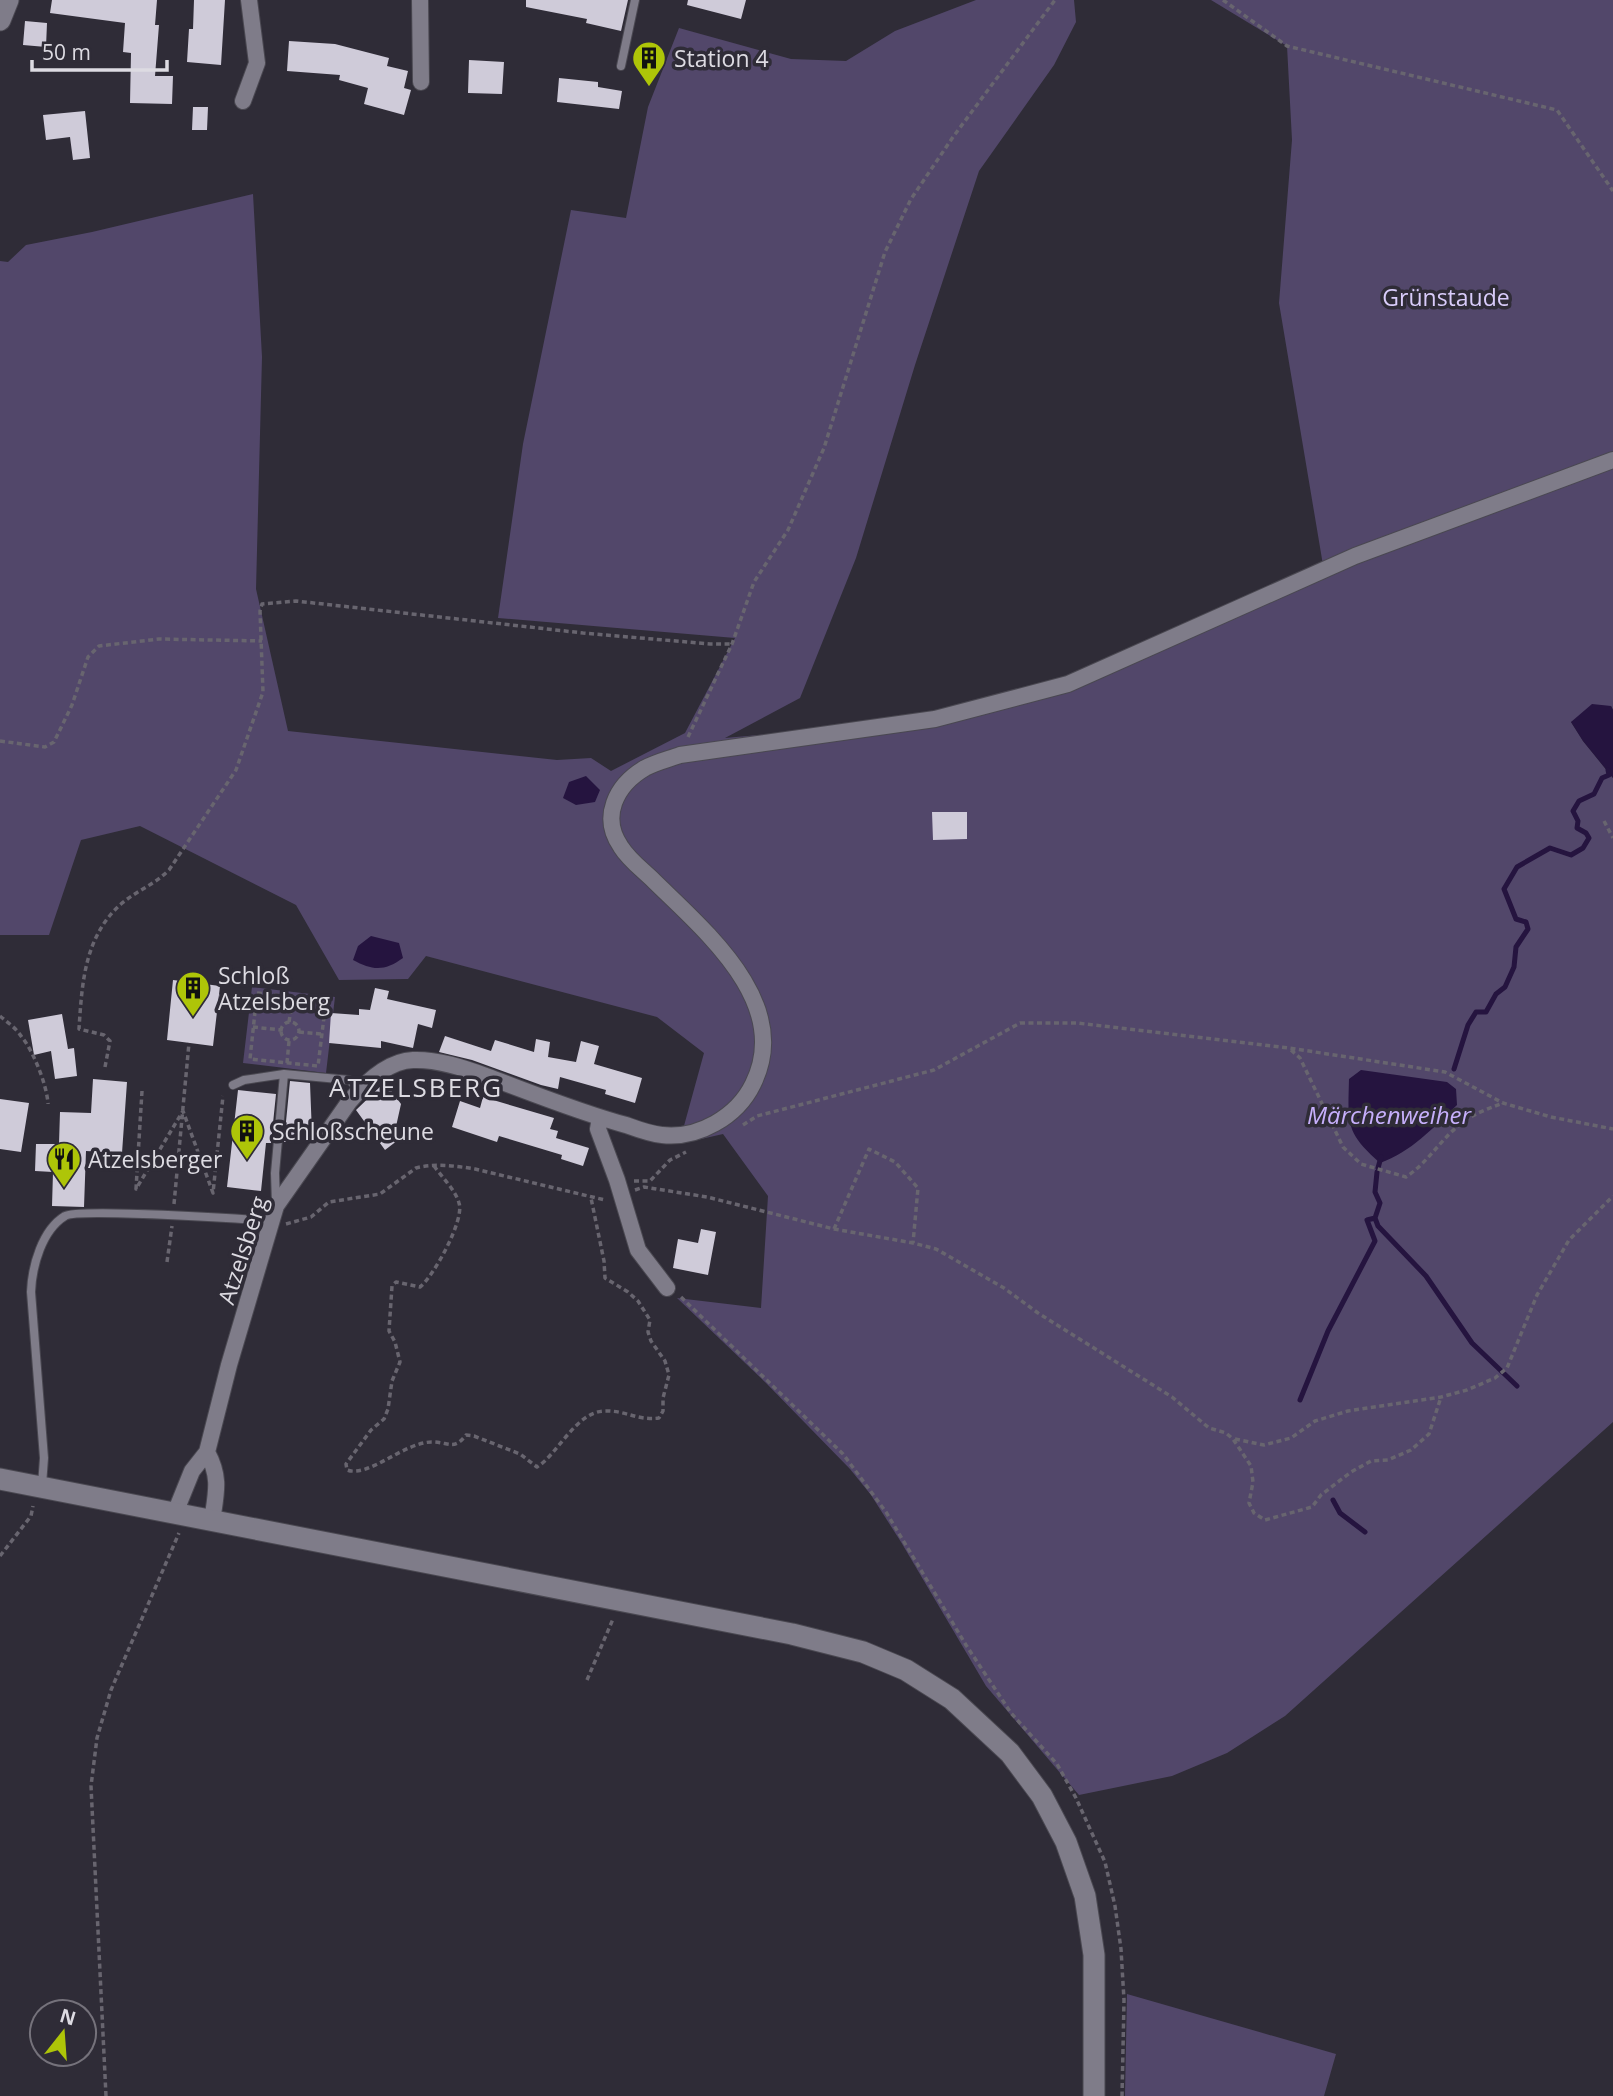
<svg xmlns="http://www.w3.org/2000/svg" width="1613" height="2096" viewBox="0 0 1613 2096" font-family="'Open Sans',sans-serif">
	<rect width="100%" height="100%" fill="#2f2c37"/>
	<path fill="#52476a" d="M976,0H1074L1076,22L1054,65L979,171L915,365L856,558L800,698L725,738L935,719L1068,684L1323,565L1279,303L1292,140L1287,46L1211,0H1613V710L1611,706L1571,722L1583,741L1613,778V1422L1285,1716L1227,1753L1172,1776L1079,1795L986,1686L901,1542L871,1495L850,1469L766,1383L677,1298L761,1308L768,1196L723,1134L679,1144L704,1053L657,1017L426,956L408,979L339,980L296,905L140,826L81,840L49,935H0V261L8,262L26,245L92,232L253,194L262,357L256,589L288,731L557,760L591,758L611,771L685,733L735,638L498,618L523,444L571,210L626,218L648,107L679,28L791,59L846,61L895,31Z
		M252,987L335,997L326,1073L243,1063Z
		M1127,1994L1336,2054L1324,2096H1125Z"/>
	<path fill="#25143f" d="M1592,704L1611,706L1613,710V778L1583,741L1571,722Z
		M586,776L600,790L595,802L576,805L563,798L569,782Z
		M371,936L399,943L403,958C385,971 373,971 353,960L358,946Z
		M1361,1070L1447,1082L1456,1089L1457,1105C1433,1128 1411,1152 1380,1163C1345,1132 1348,1124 1349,1079Z"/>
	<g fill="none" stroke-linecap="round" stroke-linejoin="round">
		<path stroke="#25143f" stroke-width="5" d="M1454,1069L1468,1025L1476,1012H1486L1496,994L1505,987L1514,967L1516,947L1528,929L1526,922L1516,919L1504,889L1517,867L1550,848L1571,855L1583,848L1589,838L1586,833L1577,828L1578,821L1573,811L1579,801L1594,794L1602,778L1609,775L1608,770
			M1378,1168L1381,1157
			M1377,1172L1375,1192L1380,1203L1375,1218L1378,1226L1426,1276L1472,1343L1517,1386
			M1300,1400L1328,1331L1375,1241L1367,1220L1375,1218
			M1333,1500L1340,1513L1365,1532"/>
	</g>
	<path fill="#cfcbd9" d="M52,0H157L155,25H159L155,76H173L172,104L130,103L131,53L123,52L125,23L50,13Z
		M194,0H225L221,65L187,62L189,29H193Z
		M526,0H628L621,31L586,23L587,19L526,7Z
		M688,0H746L741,19L687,5Z
		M25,21L47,23L46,47L23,45Z
		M289,41L335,44L389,58L387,66L408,71L404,88L411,90L404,115L364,104L368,88L339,80L340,75L287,71Z
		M469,60L504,62L502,94L468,93Z
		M559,78L598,82V87L622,91L619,109L557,102Z
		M193,107H208L207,130H192Z
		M85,111L90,158L73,160L70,137L46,140L43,115Z
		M932,812H967V839L933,840Z
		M173,980L220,986L213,1046L167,1040Z
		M375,988L389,991L387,999L436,1010L432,1028L418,1024L413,1048L381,1041V1048L329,1043L331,1013L359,1015V1009L370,1010Z
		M62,1014L68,1049L74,1048L77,1076L55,1079L51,1051L34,1055L28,1020Z
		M445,1036L491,1051L495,1040L534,1052L536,1039L550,1042L548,1057L576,1062L581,1041L599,1046L594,1064L642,1078L635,1103L605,1094L606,1090L560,1077L558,1089L541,1085L472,1060L439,1052Z
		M93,1079L127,1082L122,1153L86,1151L84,1207L52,1206L53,1172L35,1171L36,1144H59L60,1112L91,1113Z
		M290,1081L310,1083L312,1134L307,1140L284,1142Z
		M385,1082L401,1104L395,1131L406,1134L385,1150L356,1110Z
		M238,1090L276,1094L271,1143H266L261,1191L227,1187Z
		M483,1097L554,1118L550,1129L558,1131L556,1138L589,1148L583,1166L561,1159L562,1155L499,1136L497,1142L452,1127L460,1101L480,1108Z
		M0,1099L29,1103L21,1152L0,1149Z
		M701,1229L716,1232L708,1275L673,1268L678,1239L698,1243Z"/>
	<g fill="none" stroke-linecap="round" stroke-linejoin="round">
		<g stroke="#4a4851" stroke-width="10">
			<path id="service" d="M621,66L635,0
				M233,1085L244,1080L284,1074L349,1080L360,1089
				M276,1203L275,1173L284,1074
				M42,1485L44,1458L31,1292C32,1266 42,1230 65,1216C77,1208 245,1219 270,1221"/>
		</g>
		<g stroke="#4a4851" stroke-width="18">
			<path id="minor" d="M420,0L421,82
				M243,101L257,63L249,0
				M600,1118L598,1129L617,1180L638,1250L667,1288
				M207,1452C221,1478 216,1493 212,1521
				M175,1513L192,1471L207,1452L229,1365L276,1206L349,1102C364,1084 388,1061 413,1060C437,1059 464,1068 486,1076C532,1093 578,1112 626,1125C637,1129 650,1134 662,1135C698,1139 737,1117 753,1084C793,1004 706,932 654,881C644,871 629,860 621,847C600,817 616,785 645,768C656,762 669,759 680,755L935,719L1068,684L1355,556L1613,460"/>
		</g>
		<g stroke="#4a4851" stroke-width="23">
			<path id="tertiary" d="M0,20L8,0
				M0,1479L792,1634L863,1652L906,1670L952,1699L1010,1753L1042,1796L1066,1842L1085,1896L1094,1955V2096"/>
		</g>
		<path stroke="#68656f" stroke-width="3.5" stroke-dasharray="5 3.5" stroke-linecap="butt" d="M1223,0L1287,46L1557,110L1613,191
			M688,737L732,644L754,582L788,530L824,448L885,252L911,199L953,137L1055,0
			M0,741L45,747L54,742L72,705L88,657L99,646L159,639L262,641
			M1604,821L1613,838
			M257,993L326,1001L318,1066L250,1059Z
			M219,996L250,1001L256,999
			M0,1016C7,1022 16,1028 21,1036C33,1050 47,1085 48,1104
			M281 1031a9 9 0 1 1 18 0a9 9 0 1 1-18 0Z
			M289,1022L293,997
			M253,1027L281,1030
			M299,1032L321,1034
			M1291,1050L1300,1058L1343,1147L1361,1164L1406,1177C1427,1163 1439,1142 1458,1126C1471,1114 1488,1109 1503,1103
			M287,1063L289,1041
			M105,1067L110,1041L104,1035L79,1029C82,984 84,937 121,904C136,891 154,885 169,870L236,770L263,692L260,611L262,604L296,601L583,633L710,644H732
			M142,1091L136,1189L183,1111L213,1193L223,1096
			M743,1125L757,1116L934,1070L1020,1023H1077L1289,1048L1445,1072L1503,1103L1551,1117L1613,1129
			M137,1160L217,1169
			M434,1166C442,1177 456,1191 459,1203C465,1220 433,1277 420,1287L396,1282L392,1286L389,1331L395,1342L400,1362L392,1381L388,1409L384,1419L371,1430L346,1464L347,1470C369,1478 404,1442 432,1442C449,1442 454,1451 466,1435L474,1436L520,1454L537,1467C558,1454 576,1412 604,1411C625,1410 638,1421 659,1418L663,1411V1398L669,1375L665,1361L651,1341L648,1332L650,1320L638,1301L628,1292L605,1278L604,1261L591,1198
			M634,1181H650L670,1160L686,1152
			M635,1190L644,1187L707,1197L834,1229L913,1243L936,1249L1004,1288L1038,1313L1172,1397L1209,1428L1226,1433L1233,1439L1251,1466L1253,1482L1249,1503L1254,1513L1265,1520L1312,1507L1321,1495L1351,1472L1371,1461L1388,1460L1411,1450L1429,1434L1441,1397
			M174,1204L189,1043
			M286,1224L311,1217L329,1202L380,1194L416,1168C435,1163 456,1166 475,1169L605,1200
			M834,1229L869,1149L895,1162L918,1188L913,1243
			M167,1262L172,1226
			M681,1297L843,1454L886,1512L966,1645L1011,1713L1057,1764L1076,1798L1105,1862L1115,1906L1121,1949L1124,2000L1122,2096
			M1235,1439L1264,1445L1291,1438L1315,1421L1348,1411L1441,1397L1467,1390L1495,1378L1507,1368L1537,1295L1569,1240L1613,1196
			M0,1556L31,1516L33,1506
			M587,1680L613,1619
			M106,2096L91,1786L97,1738L111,1690L179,1533"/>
		<use href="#service" stroke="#7f7c89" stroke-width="8"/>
		<use href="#minor" stroke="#7f7c89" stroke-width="16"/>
		<use href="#tertiary" stroke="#7f7c89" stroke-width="21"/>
	</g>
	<defs>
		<g id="building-pin" transform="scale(1.75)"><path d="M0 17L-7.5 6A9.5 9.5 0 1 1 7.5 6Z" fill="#aec508" stroke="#2f2c37"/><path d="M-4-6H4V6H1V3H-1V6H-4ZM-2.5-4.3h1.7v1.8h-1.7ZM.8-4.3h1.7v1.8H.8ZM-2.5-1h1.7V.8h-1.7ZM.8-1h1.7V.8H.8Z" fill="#111"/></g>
		<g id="restaurant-pin" transform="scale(1.75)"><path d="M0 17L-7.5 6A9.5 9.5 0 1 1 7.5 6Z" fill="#aec508" stroke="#2f2c37"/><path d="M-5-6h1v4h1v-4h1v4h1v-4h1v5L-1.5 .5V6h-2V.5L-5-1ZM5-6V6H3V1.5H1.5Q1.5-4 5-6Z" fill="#111"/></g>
	</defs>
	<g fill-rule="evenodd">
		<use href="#building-pin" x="649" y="58"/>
		<use href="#building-pin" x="193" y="988"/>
		<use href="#building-pin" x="247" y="1131"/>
		<use href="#restaurant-pin" x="64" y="1159"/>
	</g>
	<g text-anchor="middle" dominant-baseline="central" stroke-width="7" stroke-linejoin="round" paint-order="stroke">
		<g font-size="23" fill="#dddbe2" stroke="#2f2c37" text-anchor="start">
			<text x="674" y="58">Station 4</text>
			<text x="218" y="975">Schloß<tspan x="218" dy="26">Atzelsberg</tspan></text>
			<text x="272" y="1131">Schloßscheune</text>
			<text x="88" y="1159">Atzelsberger</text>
		</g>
		<g font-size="23" fill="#d9ccfa" stroke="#2f2c37">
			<text x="1446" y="297">Grünstaude</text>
		</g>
		<g font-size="23" fill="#dddbe2" stroke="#2f2c37">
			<text transform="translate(242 1250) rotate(-72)">Atzelsberg</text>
		</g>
		<g font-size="24" font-style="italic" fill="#c6affb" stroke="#2f2c37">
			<text x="1389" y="1114">Märchenweiher</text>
		</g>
		<g font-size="26" letter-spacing="2" fill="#dddbe2" stroke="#2f2c37">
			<text x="416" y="1087">ATZELSBERG</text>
		</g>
	</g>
	<g transform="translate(63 2033) rotate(17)"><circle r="33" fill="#2f2c37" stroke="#75727b" stroke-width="2"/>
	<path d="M0-5L12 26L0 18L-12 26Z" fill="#aec508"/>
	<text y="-10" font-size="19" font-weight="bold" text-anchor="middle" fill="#dddbe2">N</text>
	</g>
	<path d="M32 60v10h135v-10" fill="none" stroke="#dddbe2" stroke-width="3.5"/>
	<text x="42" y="60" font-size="21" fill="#dddbe2" stroke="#2f2c37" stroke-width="5" paint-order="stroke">50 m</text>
</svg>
